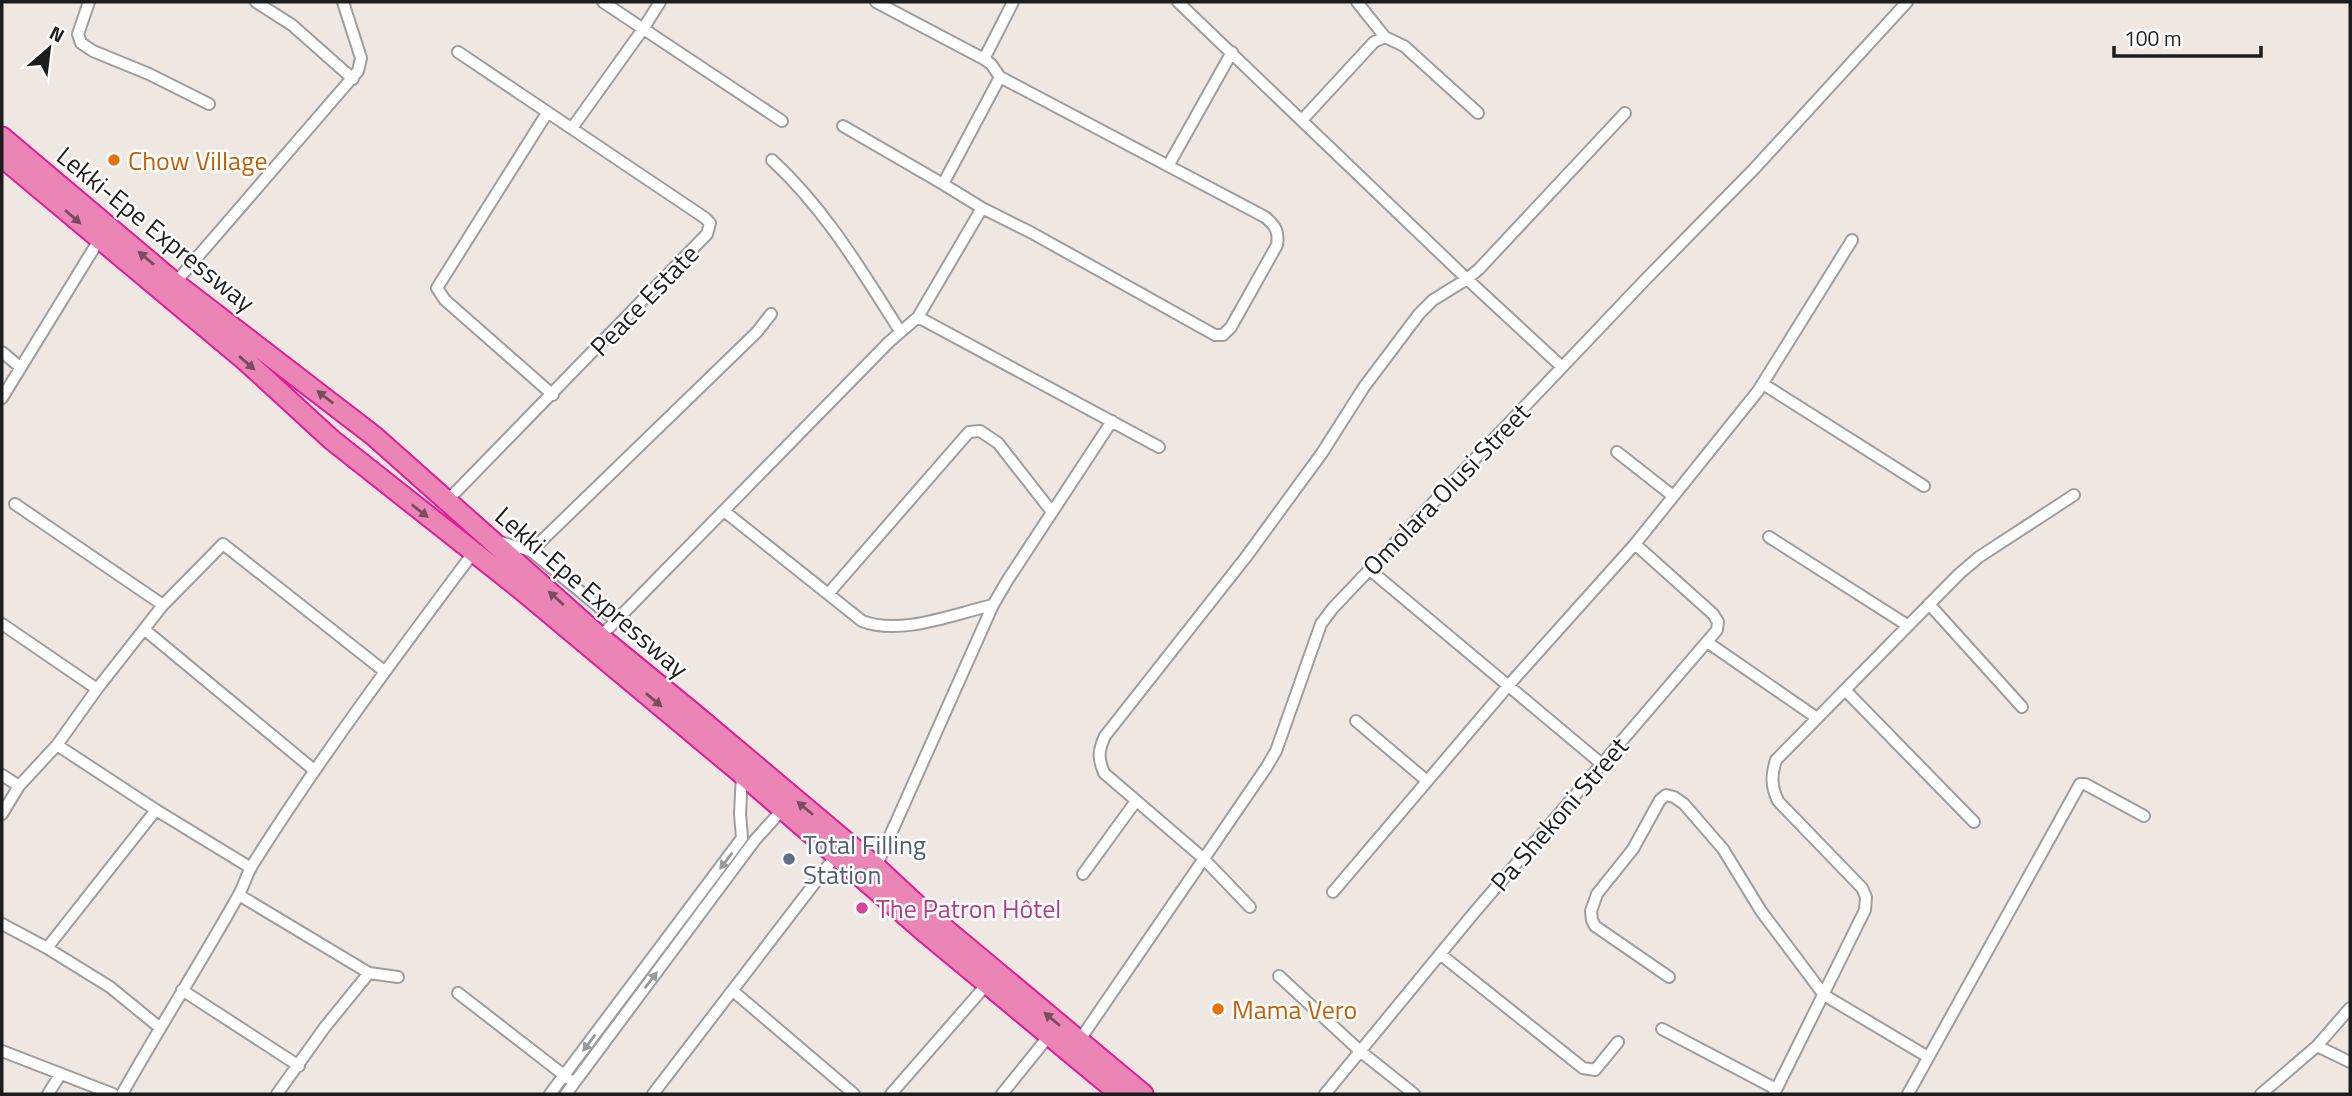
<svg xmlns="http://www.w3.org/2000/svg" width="2352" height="1096" viewBox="0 0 2352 1096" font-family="'Titillium Web',sans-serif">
	<rect width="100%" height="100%" fill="#efe7e2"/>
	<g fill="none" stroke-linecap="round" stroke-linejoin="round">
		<g stroke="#9e9e9e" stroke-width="14">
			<path id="street" d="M89,2L78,34L81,43L93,51L149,74L209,104
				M256,2L292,25L353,79
				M603,2L782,121
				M876,2L984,59
				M1178,2L1467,279L1562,367
				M1357,2L1385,37
				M547,113L437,288L445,300L553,395
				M1302,120L1374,42L1385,37L1404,46L1478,113
				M843,126L943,184
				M572,128L643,29L660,2
				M772,160C826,210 861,270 900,331
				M1168,166L1232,52
				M982,208L1032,233L1215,335H1223L1231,327L1277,245C1279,232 1276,226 1265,217L1000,77
				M175,283L358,71L361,58L343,2
				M918,317L1159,447
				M2,352L20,367
				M1763,384L1924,486
				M2,398L99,240
				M1617,452L1673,496
				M447,501L707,234L710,223L705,218L458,52
				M15,504L163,605
				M724,511L862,621C901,636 953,614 993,605
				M1769,537L1907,625
				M497,541L531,551L757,332L771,314
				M531,551L616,621
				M1370,570L1603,765
				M828,594L969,432L980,431L998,443L1052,512
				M1929,604L2022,707
				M2,624L97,689
				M145,630L314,770
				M600,637L889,342L918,317L982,208L943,184L1000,77L991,64L984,59L1013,2
				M1707,642L1817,718
				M1845,690L1974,822
				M1356,721L1427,781
				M57,745L156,810L251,868
				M2,775L19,786
				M2,814L19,786L57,745L97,689L163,605L223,544L384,671
				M876,867L993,605L1007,581L1112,421
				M1083,874L1136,801
				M1333,892L1508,686L1635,544L1758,391L1852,240
				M239,895L369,973L398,977
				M1250,907L1203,858L1104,773C1098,758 1098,751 1105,736L1246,557L1322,453L1364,387L1419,314L1433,300L1467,279L1479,269L1625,113
				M2,924L47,948L110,987L159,1027
				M47,948L156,810
				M1440,954L1583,1068L1595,1070L1618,1042
				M1279,976L1360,1051L1414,1094
				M1669,977L1595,926L1592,920L1591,911L1597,894L1633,849L1660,800L1666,795L1674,797L1684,804L1723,849L1761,911L1824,995L1928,1057
				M182,990L299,1066
				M733,991L854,1094
				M458,993L569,1079
				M1662,1029L1776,1089
				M1079,1041L1266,768L1276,751L1321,624L1333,608L1645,280L1754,169L1907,2
				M2317,1046L2350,1062
				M2,1051L113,1094
				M48,1094L60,1075
				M122,1094C159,1028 200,964 237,898C244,887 246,875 253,864C321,756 397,655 473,553
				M277,1094L325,1027L369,973
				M550,1094L742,838L740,814L742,774
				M566,1094L755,840L783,809
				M653,1094L837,854
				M891,1094L987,984
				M1002,1094L1048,1037
				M1325,1094L1473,914L1717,630L1718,622L1713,614L1635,544
				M1774,1094L1865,910L1866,897L1862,888L1778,801C1771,786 1771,776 1776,760L1959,574L1979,557L2074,495
				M1908,1094L2080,784H2085L2144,816
				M2261,1094L2317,1046L2350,1008"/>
		</g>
		<g stroke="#e11b99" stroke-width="23">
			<path id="highway" d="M2,137L175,283L374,436L600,637L693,713L876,867L920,908L1143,1094
				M2,157L247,362L332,440L518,587L742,774L926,933L1120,1094"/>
		</g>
		<use href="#street" stroke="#fff" stroke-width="10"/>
		<use href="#highway" stroke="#ea85b6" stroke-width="19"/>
	</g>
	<defs><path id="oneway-solid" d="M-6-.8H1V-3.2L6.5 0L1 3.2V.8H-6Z" transform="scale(1.75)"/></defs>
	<g fill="#794c62">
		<use href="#oneway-solid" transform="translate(73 217) rotate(41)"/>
		<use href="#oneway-solid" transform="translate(146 258) rotate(-140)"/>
		<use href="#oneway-solid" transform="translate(247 363) rotate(41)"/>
		<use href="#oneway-solid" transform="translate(325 397) rotate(-142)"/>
		<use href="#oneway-solid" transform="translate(420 511) rotate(38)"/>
		<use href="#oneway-solid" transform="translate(556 598) rotate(-138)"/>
		<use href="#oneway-solid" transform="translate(654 700) rotate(40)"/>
		<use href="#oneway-solid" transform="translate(805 808) rotate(-140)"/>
		<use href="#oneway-solid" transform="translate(1052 1019) rotate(-140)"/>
	</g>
	<g fill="#999">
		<use href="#oneway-solid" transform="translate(726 861) rotate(127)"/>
		<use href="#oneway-solid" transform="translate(651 980) rotate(-53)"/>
		<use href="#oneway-solid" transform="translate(589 1043) rotate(127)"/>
	</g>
	<g fill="#e8710a" stroke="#fff" stroke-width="2.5">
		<circle cx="114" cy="160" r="7"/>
		<circle cx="1218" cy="1009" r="7"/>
	</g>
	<circle fill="#5c6f8a" stroke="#fff" stroke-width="2.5" cx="789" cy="859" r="7"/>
	<circle fill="#d1479c" stroke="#fff" stroke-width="2.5" cx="862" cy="908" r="7"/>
	<g text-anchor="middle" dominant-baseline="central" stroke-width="5" stroke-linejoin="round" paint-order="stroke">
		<g font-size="26" fill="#c56008" stroke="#fff" text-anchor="start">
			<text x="128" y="160">Chow Village</text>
			<text x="1232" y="1009">Mama Vero</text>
		</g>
		<g font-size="26" fill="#1d1d1d" stroke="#fff">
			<text transform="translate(156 229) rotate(39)">Lekki-Epe Expressway</text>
			<text transform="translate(644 300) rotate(-46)">Peace Estate</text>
			<text transform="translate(1446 489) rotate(-46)">Omolara Olusi Street</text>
			<text transform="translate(592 592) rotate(41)">Lekki-Epe Expressway</text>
			<text transform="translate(1559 814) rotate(-49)">Pa Shekoni Street</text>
		</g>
		<g font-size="26" fill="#4e5e75" stroke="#fff" text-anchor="start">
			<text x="803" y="844">Total Filling<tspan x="803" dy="30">Station</tspan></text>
		</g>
		<g font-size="26" fill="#b23c85" stroke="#fff" text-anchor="start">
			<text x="876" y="908">The Patron Hôtel</text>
		</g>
	</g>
	<rect width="2352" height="1096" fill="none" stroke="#1d1d1d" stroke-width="7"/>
	<g transform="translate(49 49) rotate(28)" stroke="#ffffff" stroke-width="5" paint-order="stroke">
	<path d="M0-5L12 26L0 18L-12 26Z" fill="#1d1d1d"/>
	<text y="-10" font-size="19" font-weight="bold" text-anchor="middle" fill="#1d1d1d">N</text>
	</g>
	<path d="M2114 46v10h147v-10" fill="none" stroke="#1d1d1d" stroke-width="3.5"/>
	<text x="2124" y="46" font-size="21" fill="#1d1d1d" stroke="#ffffff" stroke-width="5" paint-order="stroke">100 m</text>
</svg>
